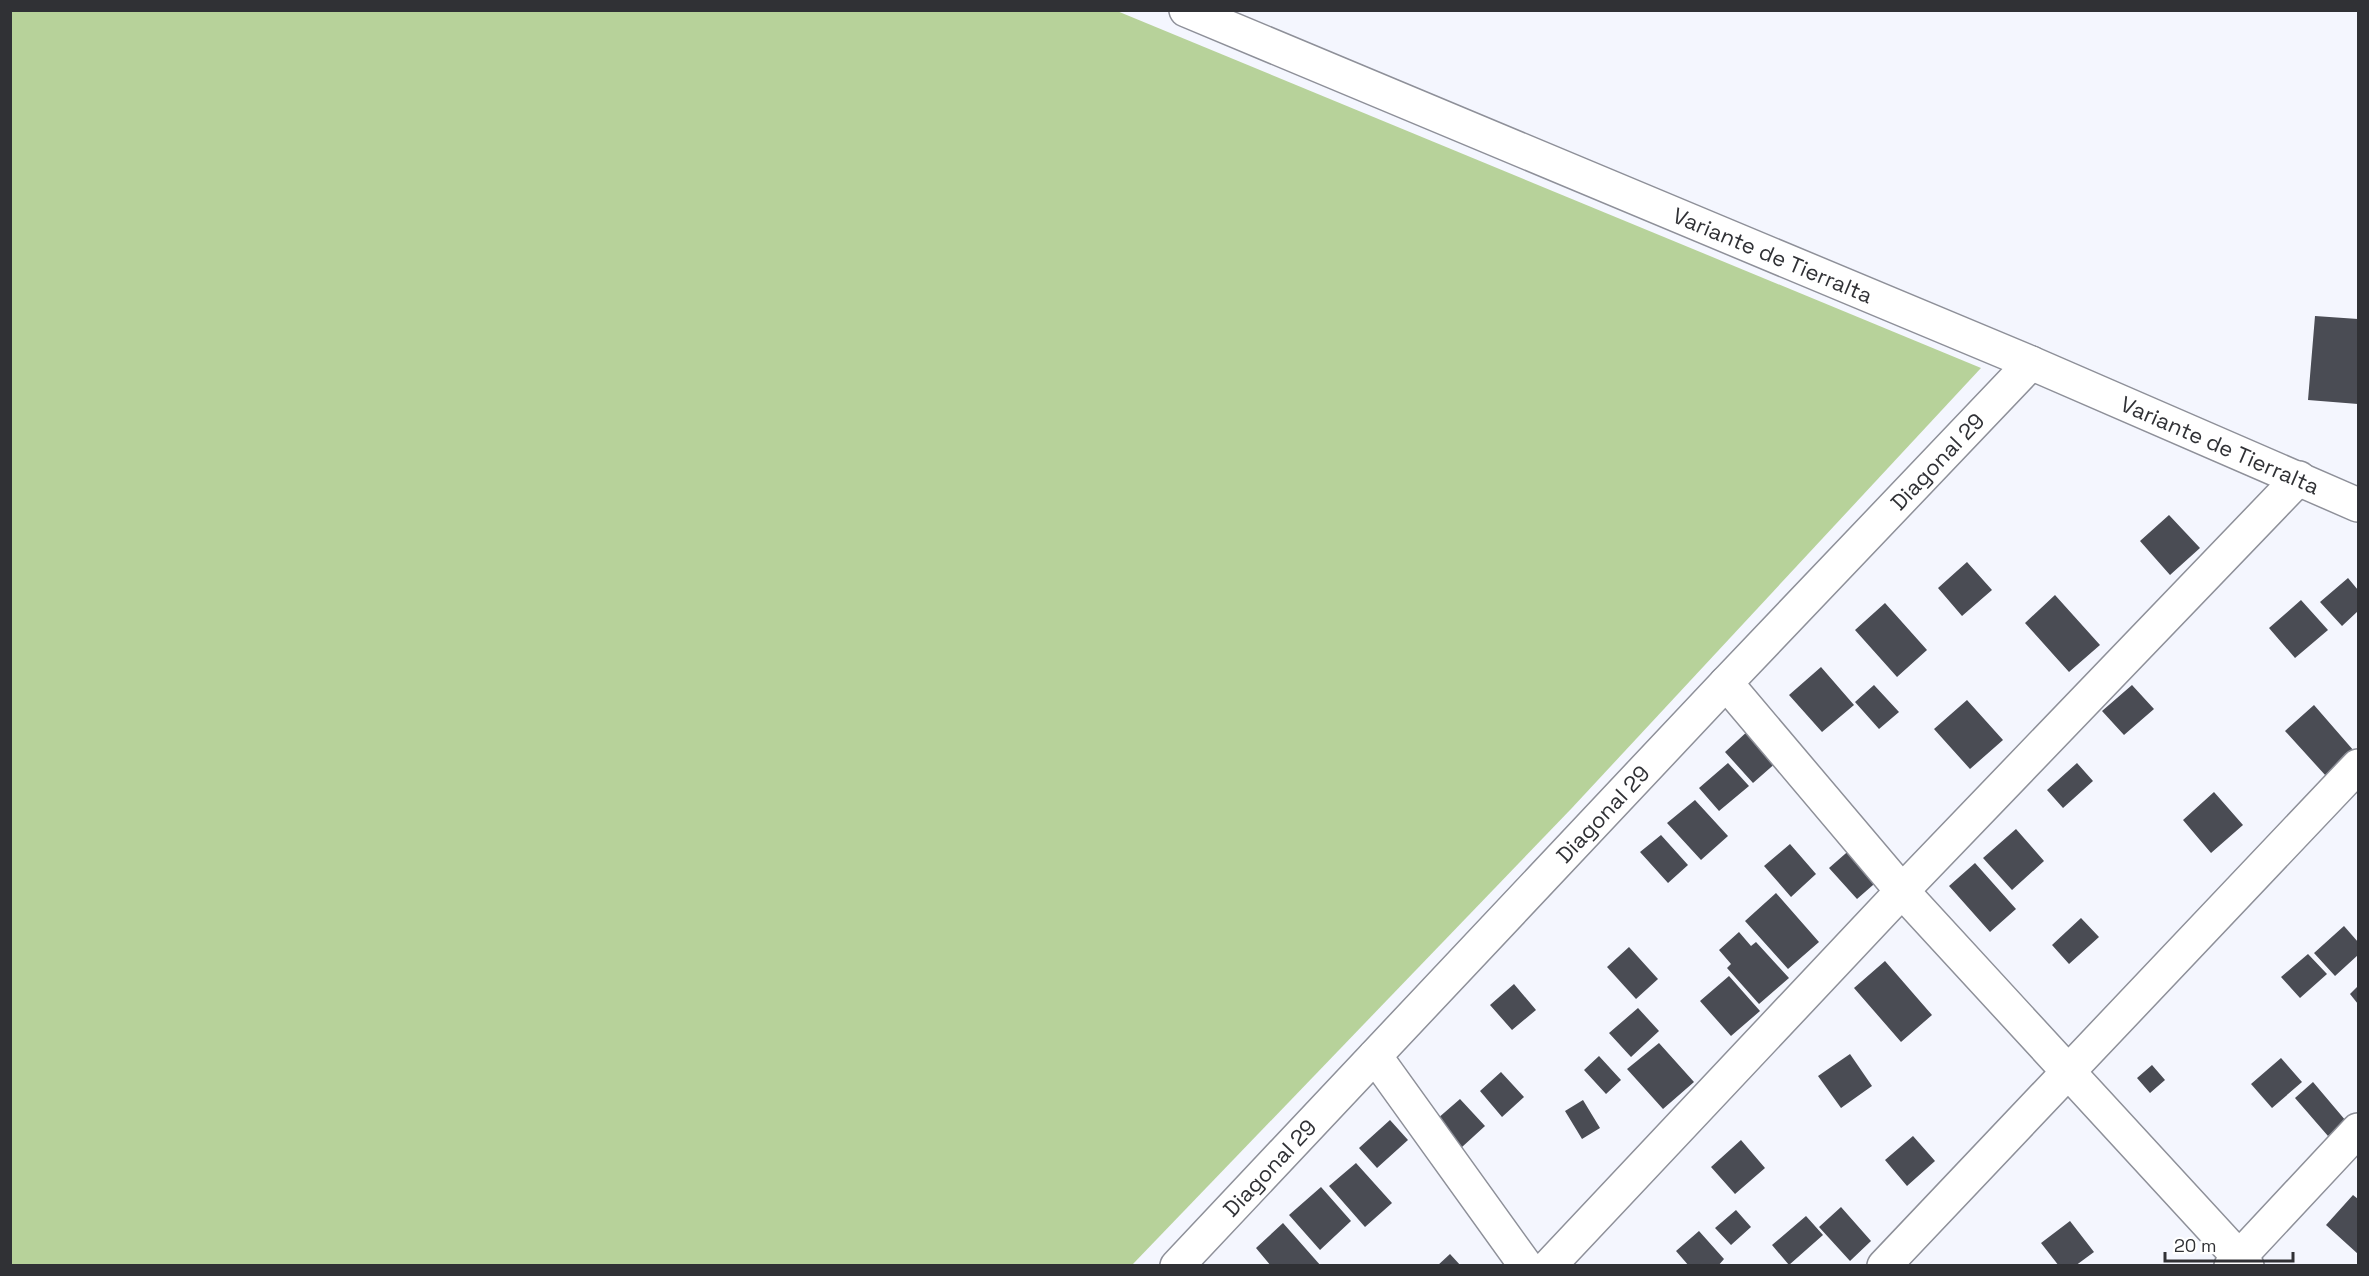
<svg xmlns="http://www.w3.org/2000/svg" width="2369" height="1276" viewBox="0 0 2369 1276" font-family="'Space Grotesk',sans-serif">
	<rect width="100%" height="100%" fill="#f4f6fe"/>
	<path fill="#b7d29a" d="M10,11H1117L1981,368L1571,809L1132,1265H11Z"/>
	<path fill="#4a4c54" d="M2315,316L2358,319V404L2308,400Z
		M2169,515L2200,548L2170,575L2140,541Z
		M1967,562L1992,590L1962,616L1938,588Z
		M2348,578L2358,590V611L2342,626L2320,602Z
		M2055,595L2100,645L2069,672L2025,623Z
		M2301,600L2328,630L2295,658L2269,628Z
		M1885,603L1927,650L1897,677L1855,630Z
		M1821,667L1854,705L1822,732L1789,695Z
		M1874,685L1899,712L1879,729L1855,702Z
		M2132,685L2154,709L2124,735L2102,711Z
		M1967,700L2003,740L1970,769L1934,729Z
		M2314,705L2354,751L2326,776L2285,731Z
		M1750,729L1778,761L1753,783L1725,752Z
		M1728,763L1749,786L1719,811L1699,788Z
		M2077,763L2093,781L2063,808L2047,790Z
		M2214,792L2243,825L2211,853L2183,820Z
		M1695,800L1728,836L1701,860L1667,823Z
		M2016,829L2044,861L2012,890L1983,858Z
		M1661,835L1688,865L1668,883L1640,852Z
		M1790,844L1816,874L1791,897L1764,866Z
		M1853,847L1881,878L1857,899L1829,868Z
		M1975,863L2016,909L1990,932L1949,886Z
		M1776,893L1819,942L1788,969L1745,921Z
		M2081,918L2099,937L2069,964L2052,945Z
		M2344,926L2358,942V955L2335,976L2314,953Z
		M1739,932L1751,946L1756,942L1789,978L1759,1004L1727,968L1731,964L1719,950Z
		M1629,947L1658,979L1636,999L1607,967Z
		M2308,954L2327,974L2300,998L2281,977Z
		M1885,961L1932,1015L1901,1042L1854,988Z
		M1729,976L1760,1011L1731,1036L1700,1001Z
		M1514,984L1536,1010L1512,1030L1490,1005Z
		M2358,986V1004L2350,994Z
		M1638,1008L1659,1031L1631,1057L1609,1033Z
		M1659,1043L1694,1082L1663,1109L1627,1069Z
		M1850,1054L1872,1086L1841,1108L1818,1076Z
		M1599,1056L1621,1080L1606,1094L1584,1070Z
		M2281,1058L2302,1082L2272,1108L2251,1084Z
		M2152,1065L2165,1080L2150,1093L2137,1078Z
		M1501,1072L1524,1097L1502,1117L1480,1091Z
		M2313,1082L2346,1121L2328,1136L2295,1098Z
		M1460,1099L1485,1126L1462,1147L1437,1119Z
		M1583,1100L1600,1128L1582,1139L1565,1111Z
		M1390,1120L1408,1140L1377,1168L1359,1148Z
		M1913,1136L1935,1161L1907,1186L1885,1160Z
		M1741,1140L1765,1168L1735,1194L1711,1167Z
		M1356,1163L1392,1203L1365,1227L1329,1186Z
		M1321,1187L1351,1221L1320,1250L1289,1215Z
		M2353,1195L2358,1199V1254L2326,1225Z
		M1841,1207L1871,1241L1850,1261L1819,1227Z
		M1736,1210L1751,1227L1731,1245L1715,1228Z
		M1806,1216L1823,1235L1789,1265L1772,1245Z
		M2070,1221L2094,1252L2075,1266H2059L2041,1243Z
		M1283,1223L1321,1266H1271L1256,1248Z
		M1699,1231L1724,1259L1718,1266H1689L1676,1251Z
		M1450,1254L1461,1266H1437Z"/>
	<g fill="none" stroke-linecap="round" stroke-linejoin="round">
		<g stroke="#8e9099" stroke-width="36">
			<g id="minor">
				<path d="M1726,683L1902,891L2247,1266"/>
				<path d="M1375,1056L1526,1266"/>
				<path id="s1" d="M1177,1266L1726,683L2031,363"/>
				<path d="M1549,1266L1902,891L2299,478"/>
				<path d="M1884,1266L2358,766"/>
				<path d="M2231,1266L2358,1130"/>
			</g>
		</g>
		<g stroke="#8e9099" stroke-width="36">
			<g id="secondary">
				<path id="s2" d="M1186,10L2031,363L2358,505"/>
			</g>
		</g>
		<use href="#minor" stroke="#fff" stroke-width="33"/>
		<use href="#secondary" stroke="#fff" stroke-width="33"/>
	</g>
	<g text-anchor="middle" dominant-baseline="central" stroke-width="6" stroke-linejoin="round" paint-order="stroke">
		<g font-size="22" fill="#303135" stroke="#fff">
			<text stroke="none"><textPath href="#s2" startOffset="636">Variante de Tierralta</textPath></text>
			<text stroke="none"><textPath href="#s2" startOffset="1122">Variante de Tierralta</textPath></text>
			<text stroke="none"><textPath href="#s1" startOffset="1107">Diagonal 29</textPath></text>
			<text stroke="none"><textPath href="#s1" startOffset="621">Diagonal 29</textPath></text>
			<text stroke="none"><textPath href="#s1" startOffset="135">Diagonal 29</textPath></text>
		</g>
	</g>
	<rect width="2369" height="1276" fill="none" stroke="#303135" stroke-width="24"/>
	<path d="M2165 1252v9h128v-9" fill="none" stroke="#303135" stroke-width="3"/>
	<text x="2174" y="1252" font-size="18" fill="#303135" stroke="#ffffff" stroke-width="4.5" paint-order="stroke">20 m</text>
</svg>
